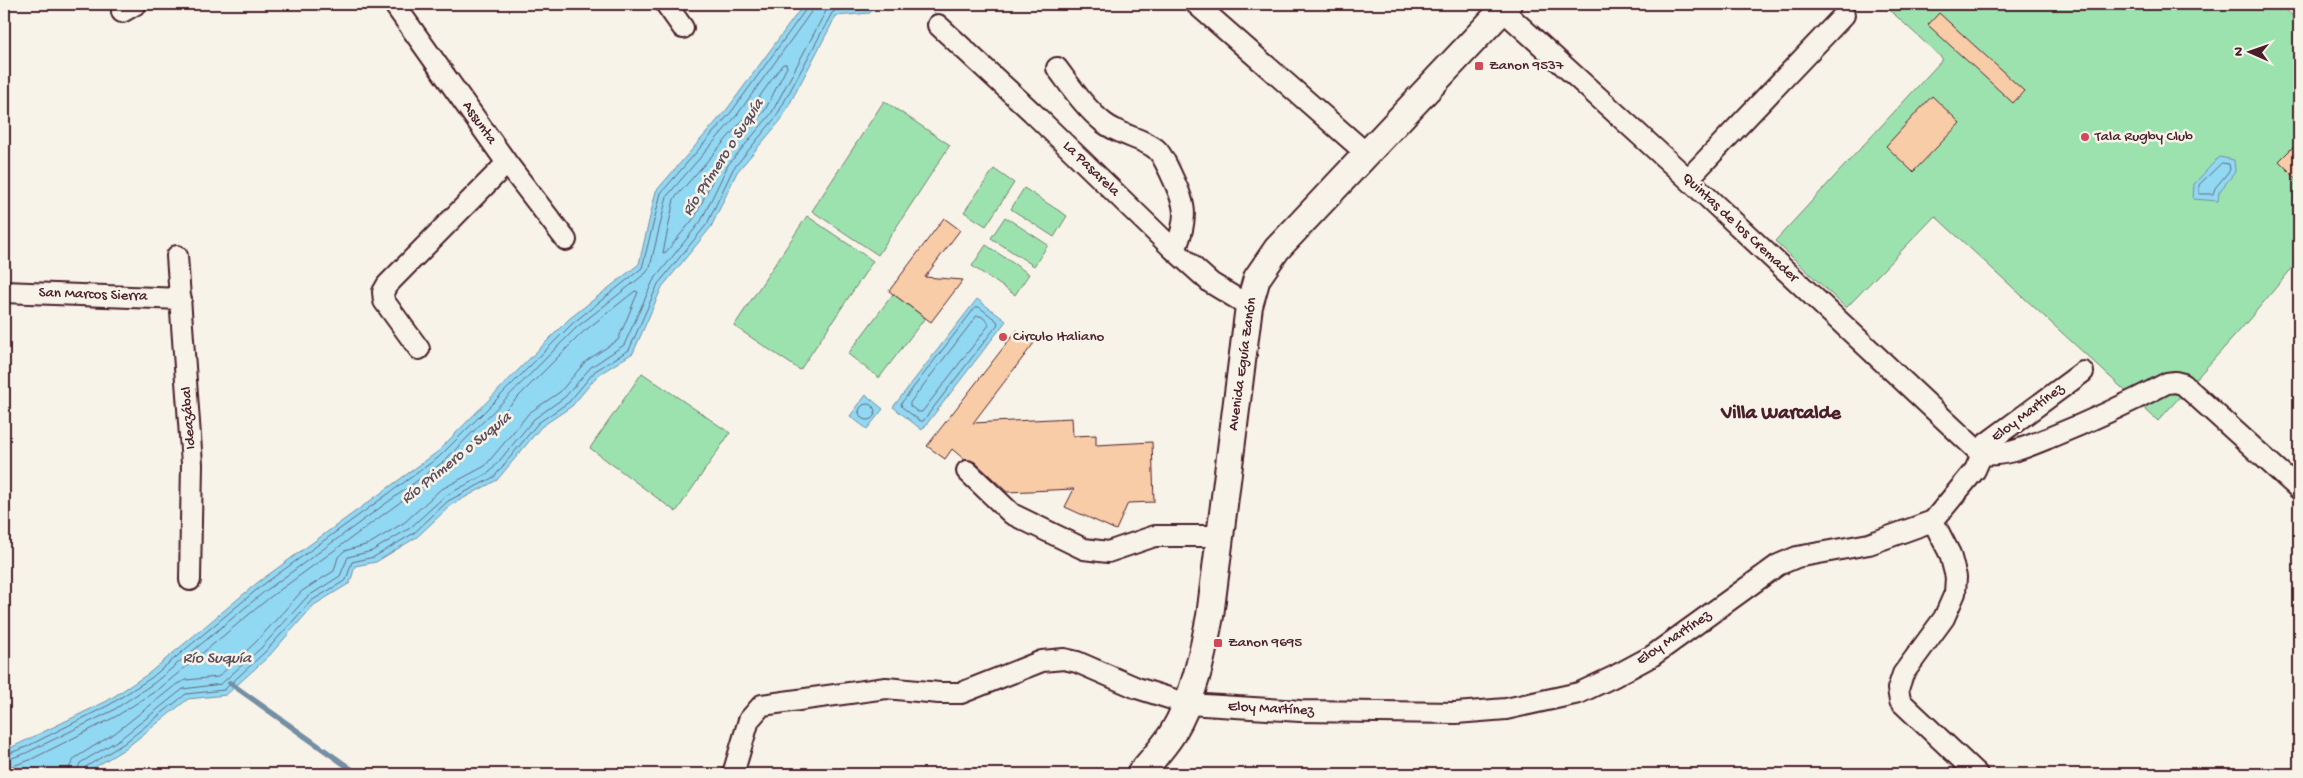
<svg xmlns="http://www.w3.org/2000/svg" width="2303" height="778" viewBox="0 0 2303 778" font-family="'Gochi Hand',sans-serif">
	<rect width="100%" height="100%" fill="#f7f3e8"/>
	<filter id="ink" filterUnits="userSpaceOnUse"><feTurbulence type="fractalNoise" baseFrequency=".02" numOctaves="2"/><feDisplacementMap in="SourceGraphic" scale="10" xChannelSelector="R" yChannelSelector="G"/><feConvolveMatrix kernelMatrix="1 2 1 2 8 2 1 2 1" color-interpolation-filters="sRGB"/></filter>
	<g filter="url(#ink)">
		<path fill="#9ce2af" stroke="#73806d" d="M1883,4H2280L2299,22V260L2241,329L2158,421L1935,216L1846,308L1775,241L1943,59Z
			M884,101L950,145L878,255L812,211Z
			M994,169L1014,183L986,226L964,212Z
			M1024,188L1067,216L1054,237L1011,209Z
			M807,216L873,261L800,370L734,326Z
			M1005,217L1048,245L1034,266L991,238Z
			M986,245L1029,274L1015,295L972,266Z
			M893,294L925,318L879,378L848,354Z
			M642,373L730,433L676,512L590,448Z"/>
		<path fill="#91d8f3" stroke="#758ea3" d="M804,4H875L870,13L836,16L781,120L737,172L711,227L662,287L633,353L598,375L572,406L541,427L497,480L451,505L417,537L376,562L355,566L350,583L314,605L269,656L226,695L188,699L126,748L84,774H4V751L107,701L148,674L257,583L436,453L569,319L639,264L656,191L728,108Z
			M2219,157L2234,160L2235,172L2219,192L2218,201L2193,199L2194,184Z
			M977,299L1006,321L922,430L893,407Z
			M866,395L883,409L867,429L850,416Z"/>
		<g fill="none" stroke-linecap="round" stroke-linejoin="round">
			<path stroke="#66697b" stroke-width="1" d="M786,64L787,67L765,110L721,162L695,217L666,252L663,253L674,199L743,120L782,65Z
				M2222,163L2229,164L2230,170L2215,188L2213,194H2199V185Z
				M976,307H979L997,321L998,324L923,421H920L902,407L901,404Z
				M977,316H981L988,322L989,325L922,412H918L910,406V403Z
				M859 412a8 8 0 1 1 16 0a8 8 0 1 1-16 0Z
				M4,755L24,748L109,705L151,678L260,587L439,457L573,323L642,268L661,193L732,111L806,9L807,4
				M4,761L26,753L112,711L154,683L264,592L443,462L577,327L646,273L650,267L667,196L737,115L811,12L814,4
				M4,769L30,760L115,717L159,689L269,598L447,468L582,333L635,291L638,292L618,340L586,361L560,392L529,413L485,466L440,490L405,522L369,544L344,551L338,557L334,571L302,591L256,642L218,677L186,680L177,684L115,733L75,758L70,766L68,774
				M76,774L80,763L120,739L183,689L221,684L261,648L307,597L340,576L348,557L372,551L410,528L445,496L490,472L534,419L565,397L591,367L624,345L653,281L701,221L728,165L771,114L827,9L833,5L840,4
				M82,774L84,768L123,744L186,694L224,690L265,652L311,601L346,580L352,562L374,557L414,533L448,501L494,477L538,423L569,402L595,371L629,350L658,284L707,224L733,169L776,117L832,13L836,10L866,8L869,4"/>
			<path stroke="#758ea3" stroke-width="5.5" d="M230,683L358,774"/>
		</g>
		<path fill="#f9cca8" stroke="#4a1f2b" d="M1939,13L2024,91L2013,103L1928,25Z
			M1932,96L1960,123L1913,172L1886,146Z
			M2299,141V181L2279,161Z
			M944,218L960,230L925,277L963,280L931,322L889,291Z
			M1017,330L1034,343L973,423L1072,418L1073,436L1096,435V445L1152,442L1154,502L1128,503L1116,530L1065,507L1074,489L1007,492L975,462L965,460L952,449L945,459L927,446Z"/>
		<g fill="none" stroke-linecap="round" stroke-linejoin="round">
			<g stroke="#4a1f2b" stroke-width="24">
				<path id="minor" d="M394,4L507,163L566,240
					M666,4L683,28
					M1196,4L1367,154
					M1496,4L1688,179L1981,454C2005,457 2029,446 2051,437C2091,421 2129,403 2167,383L2175,382L2183,384L2299,489
					M122,12L136,4
					M938,25L1032,112L1172,248L1211,283L1249,306
					M1057,68C1072,88 1085,108 1104,123C1119,135 1144,139 1156,149C1162,154 1166,164 1170,172C1186,206 1189,214 1175,251
					M1688,179L1844,15
					M177,256L192,464L190,580
					M4,292L181,299
					M419,349L384,301L383,292L387,285L507,163
					M967,471L1012,514L1084,549L1108,552L1155,536H1219
					M1933,521L1950,554L1956,577L1955,593L1944,618L1903,674L1898,689L1900,701L1977,774
					M733,774L749,720L762,705L886,688L939,693H961L1042,661L1064,659L1077,662L1137,688L1188,704L1300,711L1456,713L1506,709L1579,693L1613,677L1652,656L1778,565L1797,557L1869,544L1933,521L1975,470L1987,443L2083,372"/>
			</g>
			<g stroke="#4a1f2b" stroke-width="30">
				<path id="major" d="M1140,774C1151,761 1163,748 1172,734C1194,698 1202,657 1210,616L1249,306L1257,278L1277,249L1508,4"/>
			</g>
			<use href="#minor" stroke="#f7f3e8" stroke-width="20"/>
			<use href="#major" stroke="#f7f3e8" stroke-width="26"/>
		</g>
	</g>
	<g fill="#d1495b" stroke="#f7f3e8" stroke-width="2">
		<rect x="1474" y="61" width="10" height="10" rx="2.5"/>
		<circle cx="2085" cy="137" r="5"/>
		<circle cx="1003" cy="337" r="5"/>
		<rect x="1213" y="638" width="10" height="10" rx="2.5"/>
	</g>
	<g text-anchor="middle" dominant-baseline="central" stroke-width="5" stroke-linejoin="round" paint-order="stroke">
		<g font-size="15" fill="#4a1f2b" stroke="#f7f3e8" text-anchor="start">
			<text x="1489" y="66">Zanon 9537</text>
			<text x="2095" y="137">Tala Rugby Club</text>
			<text x="1013" y="337">Circulo Italiano</text>
			<text x="1228" y="643">Zanon 9695</text>
		</g>
		<g font-size="15" fill="#4a1f2b" stroke="#f7f3e8">
			<text transform="translate(479 123) rotate(55)">Assunta</text>
			<text transform="translate(1091 169) rotate(44)">La Pasarela</text>
			<text transform="translate(1740 228) rotate(43)">Quintas de los Cremader</text>
			<text transform="translate(93 295) rotate(2)">San Marcos Sierra</text>
			<text transform="translate(1243 364) rotate(-82)">Avenida Eguía Zanón</text>
			<text transform="translate(2028 413) rotate(-37)">Eloy Martínez</text>
			<text transform="translate(189 418) rotate(-94)">Ideazábal</text>
			<text transform="translate(1674 638) rotate(-34)">Eloy Martínez</text>
			<text transform="translate(1271 709) rotate(3)">Eloy Martínez</text>
		</g>
		<g font-size="16" font-style="italic" fill="#5c4d5d" stroke="#f7f3e8">
			<text transform="translate(724 158) rotate(-57)">Río Primero o Suquía</text>
			<text transform="translate(457 459) rotate(-39)">Río Primero o Suquía</text>
			<text x="217" y="659">Río Suquía</text>
		</g>
		<g font-size="20" font-weight="bold" fill="#4a1f2b" stroke="#f7f3e8">
			<text x="1781" y="414">Villa Warcalde</text>
		</g>
	</g>
	<rect width="2303" height="778" fill="none" stroke="#f7f3e8" stroke-width="20"/>
	<rect x="10" y="10" width="2283" height="758" fill="none" stroke="#4a1f2b" stroke-width="2" filter="url(#ink)"/>
	<g transform="translate(2250 52) rotate(272)" stroke="#f7f3e8" stroke-width="4" paint-order="stroke">
	<path d="M0-4L9 19L0 12L-9 19Z" fill="#4a1f2b"/>
	<text y="-8" font-size="14" font-weight="bold" text-anchor="middle" fill="#4a1f2b">N</text>
	</g>
</svg>
